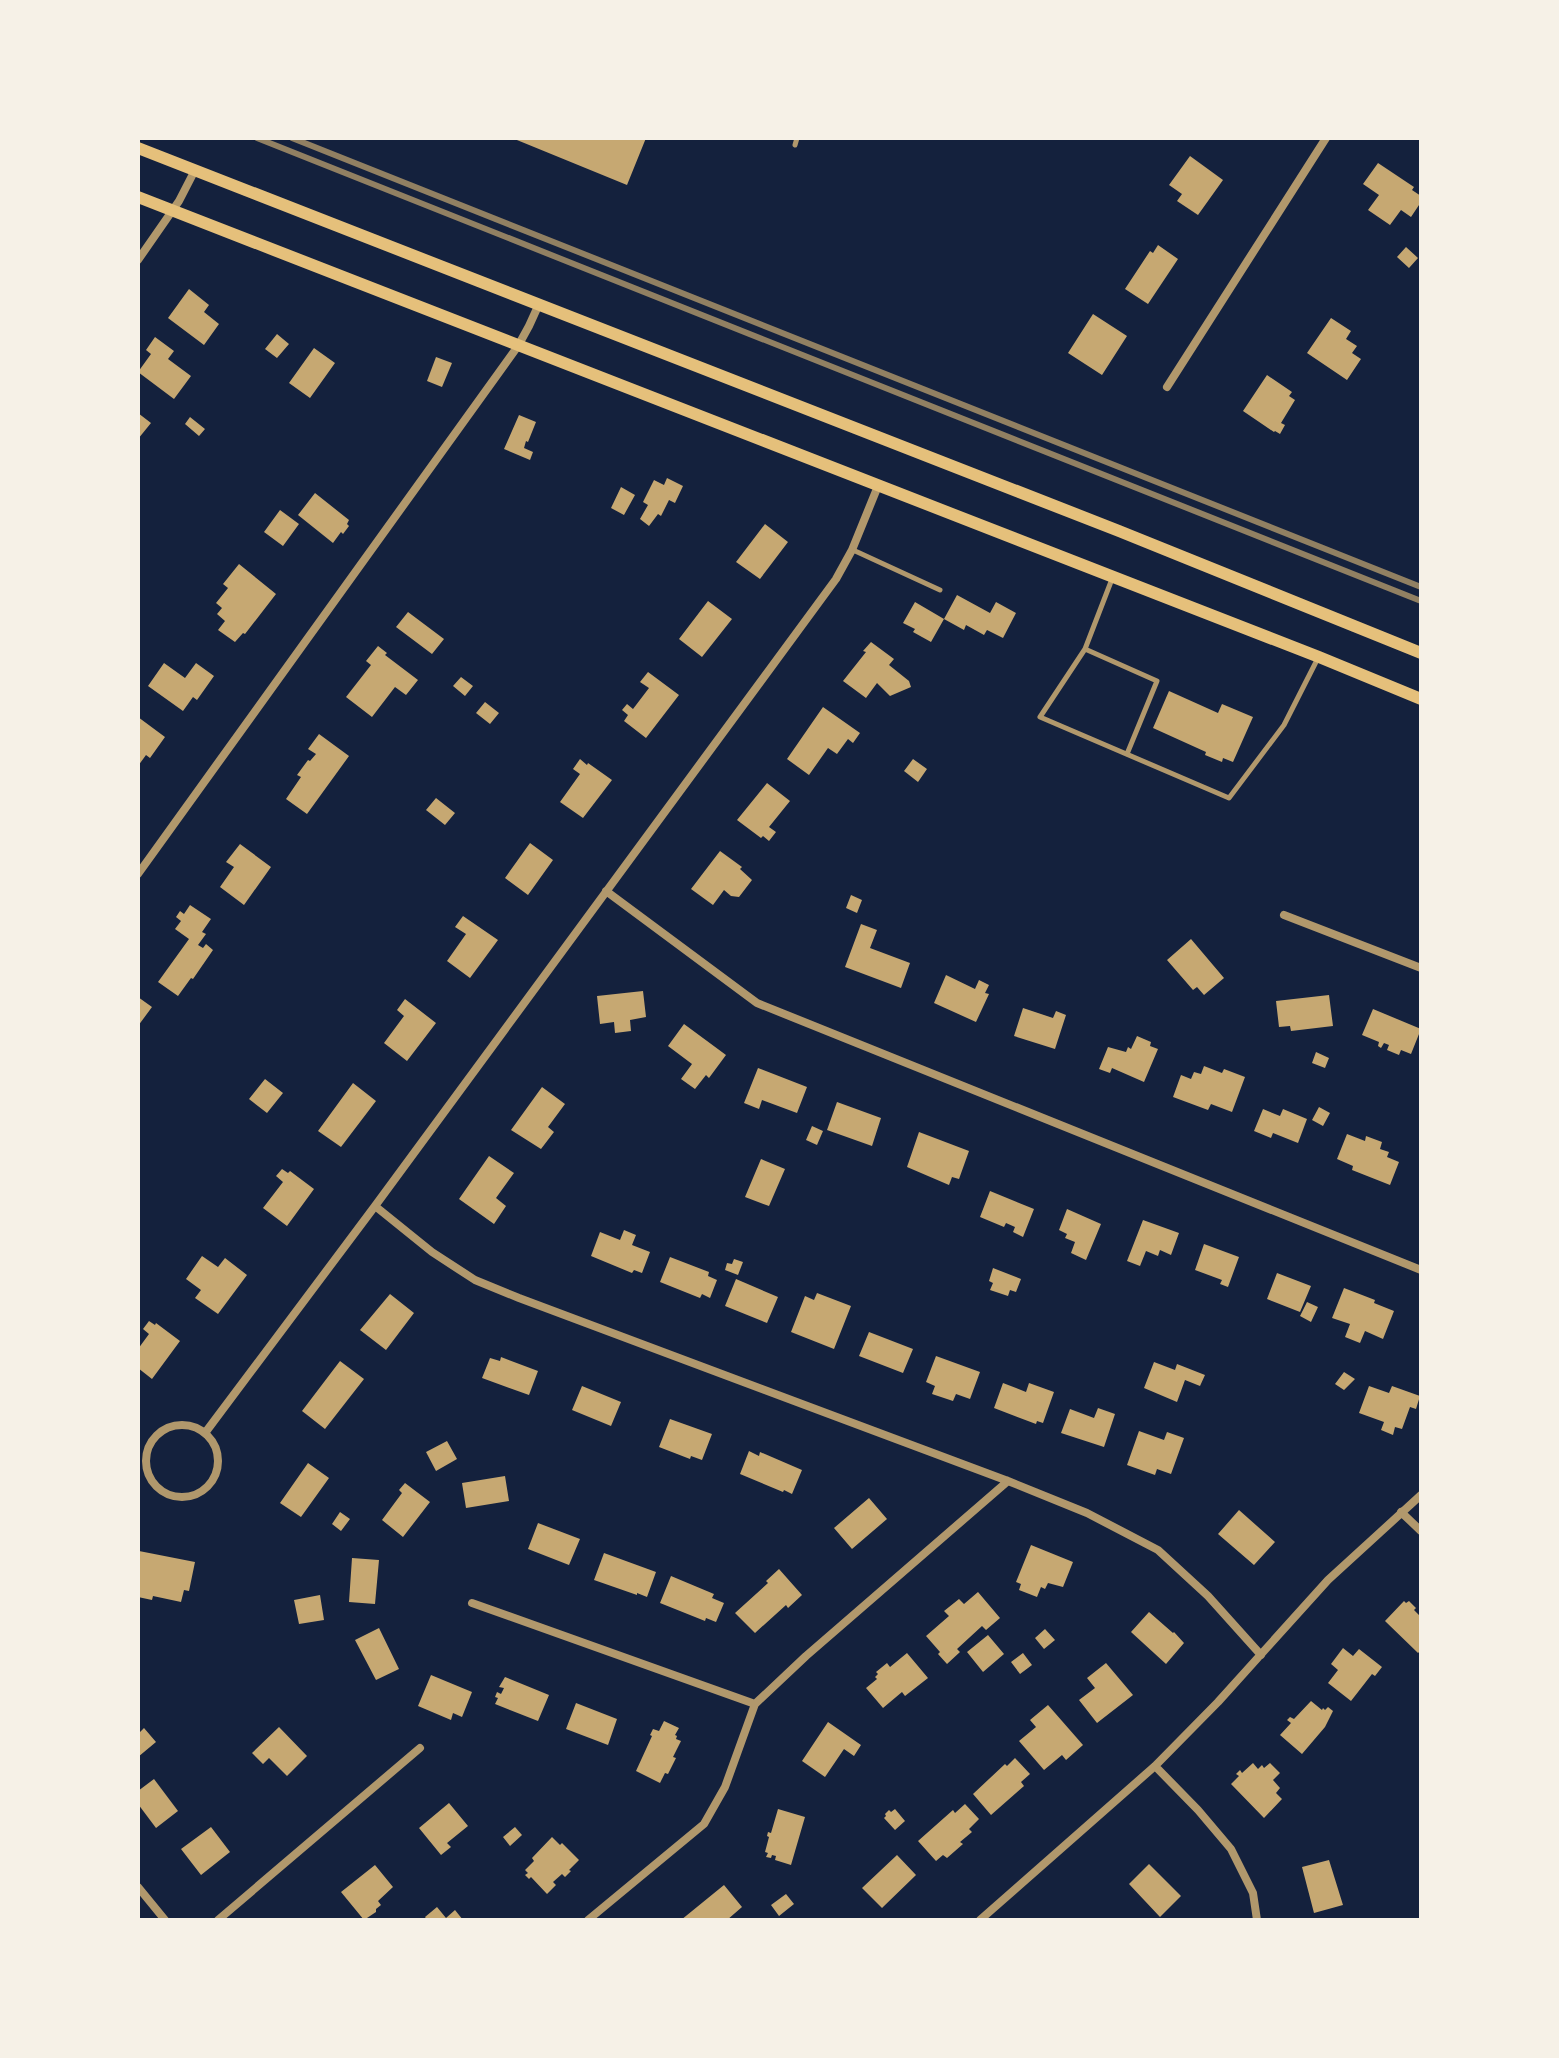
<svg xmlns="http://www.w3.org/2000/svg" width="1559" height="2058" viewBox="0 0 1559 2058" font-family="Helvetica,sans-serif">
	<rect width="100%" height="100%" fill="#14213d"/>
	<path fill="#c6a872" d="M512,138H646L627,185Z
		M1190,156L1223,180L1198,215L1177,201L1182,194L1169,185Z
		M1378,163L1414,187L1412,190L1421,196V202L1411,217L1401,210L1390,225L1368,210L1379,195L1363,184Z
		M1158,245L1178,259L1148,304L1125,289L1150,251L1153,253Z
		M1406,247L1418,258L1409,268L1397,257Z
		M189,289L209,305L204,312L219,324L204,345L168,318Z
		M1093,314L1127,336L1102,375L1068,353Z
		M1331,318L1351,331L1346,339L1357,346L1352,353L1361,359L1347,380L1307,353Z
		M277,334L289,344L277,358L265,349Z
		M155,337L174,351L168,359L191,376L174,399L138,372L151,354L146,350Z
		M314,348L335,363L310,398L289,383Z
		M436,357L452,363L442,387L427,381Z
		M1267,375L1292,392L1289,396L1295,400L1281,423L1285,425L1280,434L1275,431L1274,432L1243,411Z
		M138,413L151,423L138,439Z
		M519,415L536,422L528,442L526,441L524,448L533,452L530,460L504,449Z
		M190,417L205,429L199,436L185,424Z
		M667,478L683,486L675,503L669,500L661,516L658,514L649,526L640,519L648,505L643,502L654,480L664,485Z
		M621,487L635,495L624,515L611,508Z
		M315,493L349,520L347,524L349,526L343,534L341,532L333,543L298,515Z
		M280,510L299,524L283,546L264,532Z
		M765,524L788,542L760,579L736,562Z
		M239,564L276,594L245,634L243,633L235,642L218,630L225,621L217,614L222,608L216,603L228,588L223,584Z
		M957,595L990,613L996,602L1016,613L1003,638L987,630L984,635L966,625L964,630L944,619L931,642L913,632L915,629L903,623L915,602L944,619Z
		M708,601L732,619L702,657L679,639Z
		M408,612L444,639L432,654L396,627Z
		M871,642L894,659L889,665L909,681L911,687L890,696L877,683L866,698L843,681L866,652L863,651Z
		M378,646L387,653L385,655L418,680L406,695L395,687L372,717L346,697L371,665L366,661Z
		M164,663L185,678L196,663L214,676L197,700L193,697L183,711L148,686Z
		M648,672L679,695L646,738L624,721L628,715L622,710L627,704L633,709L649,688L640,682Z
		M461,677L473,686L465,696L453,686Z
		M1169,691L1218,713L1222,704L1253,717L1233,762L1223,758L1222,762L1205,755L1206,752L1153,728Z
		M485,702L499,713L490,724L476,713Z
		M823,707L860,733L853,743L848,739L837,754L828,748L809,775L787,759Z
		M138,717L165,737L150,758L146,755L138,766Z
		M319,734L349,756L307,814L286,799L301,777L297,775L308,760L310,761L316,754L308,749Z
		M580,759L587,765L588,763L612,780L583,818L560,802L580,774L573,769Z
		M913,759L927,769L918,782L904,771Z
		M767,783L790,801L769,827L776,832L769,841L763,836L761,838L737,820Z
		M436,798L455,813L445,825L426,810Z
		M530,843L553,860L528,895L505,878Z
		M240,844L271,867L244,905L220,887L234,867L226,862Z
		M720,851L742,867L740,869L752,880L739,897L731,896L724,890L713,905L691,889Z
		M851,895L862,900L857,913L846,908Z
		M190,905L211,919L202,932L206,934L198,945L203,948L206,944L213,950L193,979L191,978L178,996L158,982L189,939L175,929L181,921L176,917L180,911L184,914Z
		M463,916L498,940L470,978L447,961L466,934L455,927Z
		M861,924L877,930L870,948L910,963L901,988L845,967Z
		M1191,939L1224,978L1204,995L1197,987L1193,990L1167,960Z
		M946,975L975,989L979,980L989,985L985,993L989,994L976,1022L934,1003Z
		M643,991L646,1017L630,1020L631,1031L615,1033L614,1022L600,1024L597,996Z
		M1329,995L1333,1026L1291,1031L1290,1026L1279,1027L1276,1001Z
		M138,997L152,1007L138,1026Z
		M405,999L436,1023L407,1061L384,1043L404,1016L397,1010Z
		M1023,1008L1053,1018L1056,1011L1066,1015L1055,1049L1014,1036Z
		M1373,1009L1421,1029L1411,1054L1401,1050L1399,1055L1387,1050L1389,1045L1384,1043L1381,1048L1378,1046L1379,1042L1362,1035Z
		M684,1024L726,1055L709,1078L706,1075L695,1089L681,1079L692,1064L668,1046Z
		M1137,1036L1151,1042L1150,1046L1158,1049L1144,1082L1112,1068L1110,1073L1099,1069L1108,1047L1126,1052L1128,1047L1131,1049Z
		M1316,1052L1329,1058L1325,1068L1312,1063Z
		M1204,1066L1222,1073L1224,1069L1245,1077L1232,1112L1211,1104L1208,1110L1173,1097L1181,1075L1191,1079L1194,1072L1201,1074Z
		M758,1068L807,1087L797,1113L762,1100L759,1109L744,1103Z
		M265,1079L283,1093L267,1113L249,1099Z
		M353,1083L376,1101L341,1147L318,1131Z
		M542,1087L565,1104L548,1127L554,1132L541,1149L511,1130Z
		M837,1102L881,1118L872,1146L827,1130Z
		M1319,1107L1330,1113L1323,1126L1312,1120Z
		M1263,1109L1280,1116L1283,1109L1307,1119L1298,1143L1273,1133L1271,1138L1254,1131Z
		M812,1126L823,1131L817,1145L806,1140Z
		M919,1132L969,1151L959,1179L952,1177L949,1185L907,1167Z
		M1347,1134L1365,1141L1366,1136L1382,1142L1380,1149L1389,1152L1387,1157L1399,1162L1390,1185L1352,1170L1353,1166L1337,1159Z
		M489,1156L514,1173L496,1198L506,1206L494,1224L459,1199Z
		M761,1159L785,1169L769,1206L745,1197Z
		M282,1169L288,1173L290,1171L314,1189L287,1226L263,1208L283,1182L276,1176Z
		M990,1191L1034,1209L1023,1237L1013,1232L1015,1227L1006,1223L1004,1227L980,1217Z
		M1067,1209L1101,1224L1086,1260L1071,1253L1075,1242L1065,1238L1067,1234L1059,1230Z
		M1143,1220L1179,1233L1171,1255L1160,1250L1158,1256L1146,1251L1140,1266L1127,1261Z
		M624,1230L636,1235L632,1245L650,1252L642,1273L634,1270L632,1273L591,1256L600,1232L620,1240Z
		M1204,1244L1239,1257L1228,1287L1220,1284L1222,1280L1195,1270Z
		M202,1256L218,1267L225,1258L247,1275L218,1314L195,1298L201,1290L186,1279Z
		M670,1257L709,1272L708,1276L717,1280L710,1298L702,1294L700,1298L660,1282Z
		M734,1259L743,1262L738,1275L725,1270L727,1263L732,1264Z
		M993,1268L1021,1279L1016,1292L1010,1290L1008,1296L990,1290L993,1283L989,1281Z
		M1277,1273L1311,1286L1300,1312L1267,1299Z
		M736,1279L778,1297L767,1323L725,1306Z
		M1344,1288L1375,1300L1374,1303L1394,1311L1383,1339L1365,1331L1360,1343L1345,1337L1350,1324L1332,1318Z
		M817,1293L851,1306L834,1349L791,1332L805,1296L814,1300Z
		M390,1294L414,1313L386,1350L360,1330Z
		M1307,1302L1318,1307L1311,1322L1300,1316Z
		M149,1321L155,1325L156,1323L180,1341L152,1379L138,1368V1349L149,1334L143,1329Z
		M869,1332L913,1349L903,1373L859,1356Z
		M936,1356L980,1372L970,1399L956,1394L953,1401L932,1394L935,1386L926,1382Z
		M501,1357L538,1371L529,1395L482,1378L490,1358L500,1361Z
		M340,1361L364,1379L325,1429L302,1411Z
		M1154,1362L1175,1370L1177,1364L1205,1375L1200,1386L1185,1380L1177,1402L1144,1388Z
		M1344,1372L1355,1379L1344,1390L1335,1384Z
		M1003,1383L1026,1392L1029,1383L1054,1392L1043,1423L1037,1421L1036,1424L994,1408Z
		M582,1386L621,1402L611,1426L572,1410Z
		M1369,1386L1389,1393L1392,1386L1420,1396L1416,1409L1410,1407L1402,1429L1395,1427L1393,1435L1381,1430L1384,1422L1359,1413Z
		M1098,1408L1115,1414L1104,1447L1061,1433L1070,1409L1094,1418Z
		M670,1419L712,1434L702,1460L691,1456L690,1459L659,1447Z
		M1139,1431L1164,1440L1167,1432L1184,1438L1171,1474L1157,1469L1155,1475L1127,1465Z
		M447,1441L457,1459L436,1471L426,1452Z
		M749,1451L759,1456L760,1452L802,1470L792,1494L784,1490L783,1492L740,1474Z
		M308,1463L329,1478L301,1517L280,1503Z
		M505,1476L509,1501L466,1508L462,1483Z
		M405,1483L430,1502L403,1537L382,1520L402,1493L399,1490Z
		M869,1498L887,1519L852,1549L834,1528Z
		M1239,1510L1275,1542L1254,1565L1218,1534Z
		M340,1512L350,1519L341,1531L332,1524Z
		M538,1523L580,1539L569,1565L528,1549Z
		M1031,1545L1073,1562L1063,1587L1048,1583L1045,1589L1041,1587L1037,1597L1019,1590L1021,1584L1016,1582Z
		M139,1551L195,1562L189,1591L184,1590L181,1602L153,1596L152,1600L138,1597Z
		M604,1553L656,1572L647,1597L637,1593V1595L594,1580Z
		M352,1558L379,1560L375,1604L349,1602Z
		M779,1569L802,1595L788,1608L786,1605L755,1633L735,1613L768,1583L766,1581Z
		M671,1576L714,1594L712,1598L724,1603L716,1622L706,1618L705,1621L660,1603Z
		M978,1592L1000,1618L986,1630L982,1626L957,1649L960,1652L947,1664L938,1654L940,1652L926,1636L949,1616L944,1611L959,1599L964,1604Z
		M320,1595L324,1620L299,1624L294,1600Z
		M1404,1601L1406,1603L1409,1601L1416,1608L1414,1610L1421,1617V1650L1418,1653L1385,1621Z
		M1149,1612L1173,1633L1174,1632L1184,1643L1166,1664L1131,1632Z
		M379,1628L399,1669L376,1680L355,1640Z
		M1045,1629L1055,1640L1044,1649L1035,1638Z
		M988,1635L1004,1654L983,1672L967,1652Z
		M1343,1648L1353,1656L1359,1649L1382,1667L1375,1676L1372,1674L1351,1701L1328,1683L1338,1670L1331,1664Z
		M907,1653L928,1678L905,1696L902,1692L883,1708L866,1688L877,1679L875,1677L878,1674L876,1672L887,1663L890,1667Z
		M1023,1653L1032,1665L1020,1674L1011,1662Z
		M1106,1663L1133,1695L1097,1723L1079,1700L1095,1688L1087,1678Z
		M431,1675L472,1692L462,1717L453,1713L451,1720L418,1706Z
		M505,1677L549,1695L538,1721L495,1704L498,1698L495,1697L497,1692L501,1694L504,1688L499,1687Z
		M1311,1701L1322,1710L1323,1708L1325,1710L1328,1707L1333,1711L1325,1727L1302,1754L1280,1735L1291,1723L1287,1720L1290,1717L1294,1719Z
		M576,1703L617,1719L608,1745L566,1729Z
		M1048,1705L1083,1745L1066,1760L1062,1755L1044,1770L1019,1741L1036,1727L1030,1720Z
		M664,1721L679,1728L675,1735L677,1736L676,1739L681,1741L673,1757L676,1758L668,1774L665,1773L660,1783L636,1771L652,1736L650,1735L653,1729L659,1731Z
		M828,1722L861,1745L854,1756L844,1749L825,1777L802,1761Z
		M279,1727L307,1756L287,1776L269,1758L263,1764L252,1753Z
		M144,1728L156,1742L138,1757V1734Z
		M1015,1758L1030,1774L1021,1782L1024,1786L991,1815L973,1794L1005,1764L1007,1766Z
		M1253,1763L1258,1769L1262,1765L1264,1768L1270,1763L1280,1773L1273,1780L1280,1788L1276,1793L1282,1799L1264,1818L1231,1784L1239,1776L1236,1774L1240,1770L1242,1773Z
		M154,1779L178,1811L156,1828L138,1804V1791Z
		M449,1803L468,1826L447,1843L451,1847L441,1855L419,1828Z
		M965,1804L979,1819L969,1829L972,1832L960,1842L963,1844L947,1858L943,1855L936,1861L918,1841L953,1810L955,1813Z
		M778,1809L805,1817L791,1865L775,1860L776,1856L772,1855L771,1858L766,1857L768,1853L765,1852L769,1837L767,1836L768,1832L771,1833Z
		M895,1809L905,1821L895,1830L884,1818L886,1816L885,1814L889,1810L891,1812Z
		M211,1827L230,1852L201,1875L181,1849Z
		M515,1827L522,1835L510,1846L503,1837Z
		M552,1837L560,1845L562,1843L579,1860L569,1870L571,1871L565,1877L562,1874L553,1882L556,1885L547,1894L531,1877L529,1879L525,1875L528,1873L525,1870L534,1861L532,1858Z
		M897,1855L916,1875L882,1908L862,1888Z
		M1329,1860L1343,1905L1314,1913L1302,1867Z
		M1149,1864L1181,1896L1160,1917L1129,1884Z
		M375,1865L393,1887L378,1901L381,1905L376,1909V1912L364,1920L341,1892Z
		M724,1885L742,1907L727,1920H681Z
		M786,1894L794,1904L779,1916L771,1905Z
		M437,1907L446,1918L455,1910L463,1920H427L425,1917Z"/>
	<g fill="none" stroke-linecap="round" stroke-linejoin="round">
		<path stroke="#b1986c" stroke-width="5" d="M795,145L797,138
			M853,550L940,590
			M1085,649L1112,579
			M1127,754L1157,681L1085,649L1040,717L1229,798L1284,725L1318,658"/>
		<path stroke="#b1986c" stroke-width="8" d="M138,260L179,201L195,170
			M1167,387L1326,138
			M138,874L518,346L529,326L539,304
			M606,891L757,1003L1421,1270
			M1284,915L1421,968
			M375,1206L432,1252L475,1280L519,1298L1008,1481L1087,1513L1158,1550L1208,1596L1261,1655
			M146 1461a36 36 0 1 1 72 0a36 36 0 1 1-72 0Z
			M205,1433L375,1206L836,579L852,550L878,486
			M1401,1512L1421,1531
			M472,1603L755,1704
			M1155,1766L1198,1810L1231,1849L1253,1893L1257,1920
			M138,1887L165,1920
			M218,1920L420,1748
			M588,1920L704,1824L725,1787L755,1704L806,1656L1008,1481
			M980,1920L1155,1766L1218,1702L1328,1580L1421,1495"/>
		<path stroke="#e5c07b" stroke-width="12" d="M138,148L1119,531L1421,653
			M138,197L1319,657L1421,699"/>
		<path stroke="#918062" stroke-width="6" d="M257,138L1421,601
			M292,138L1421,587"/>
	</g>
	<rect width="1559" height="2058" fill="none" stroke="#f6f1e7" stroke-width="280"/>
</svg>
